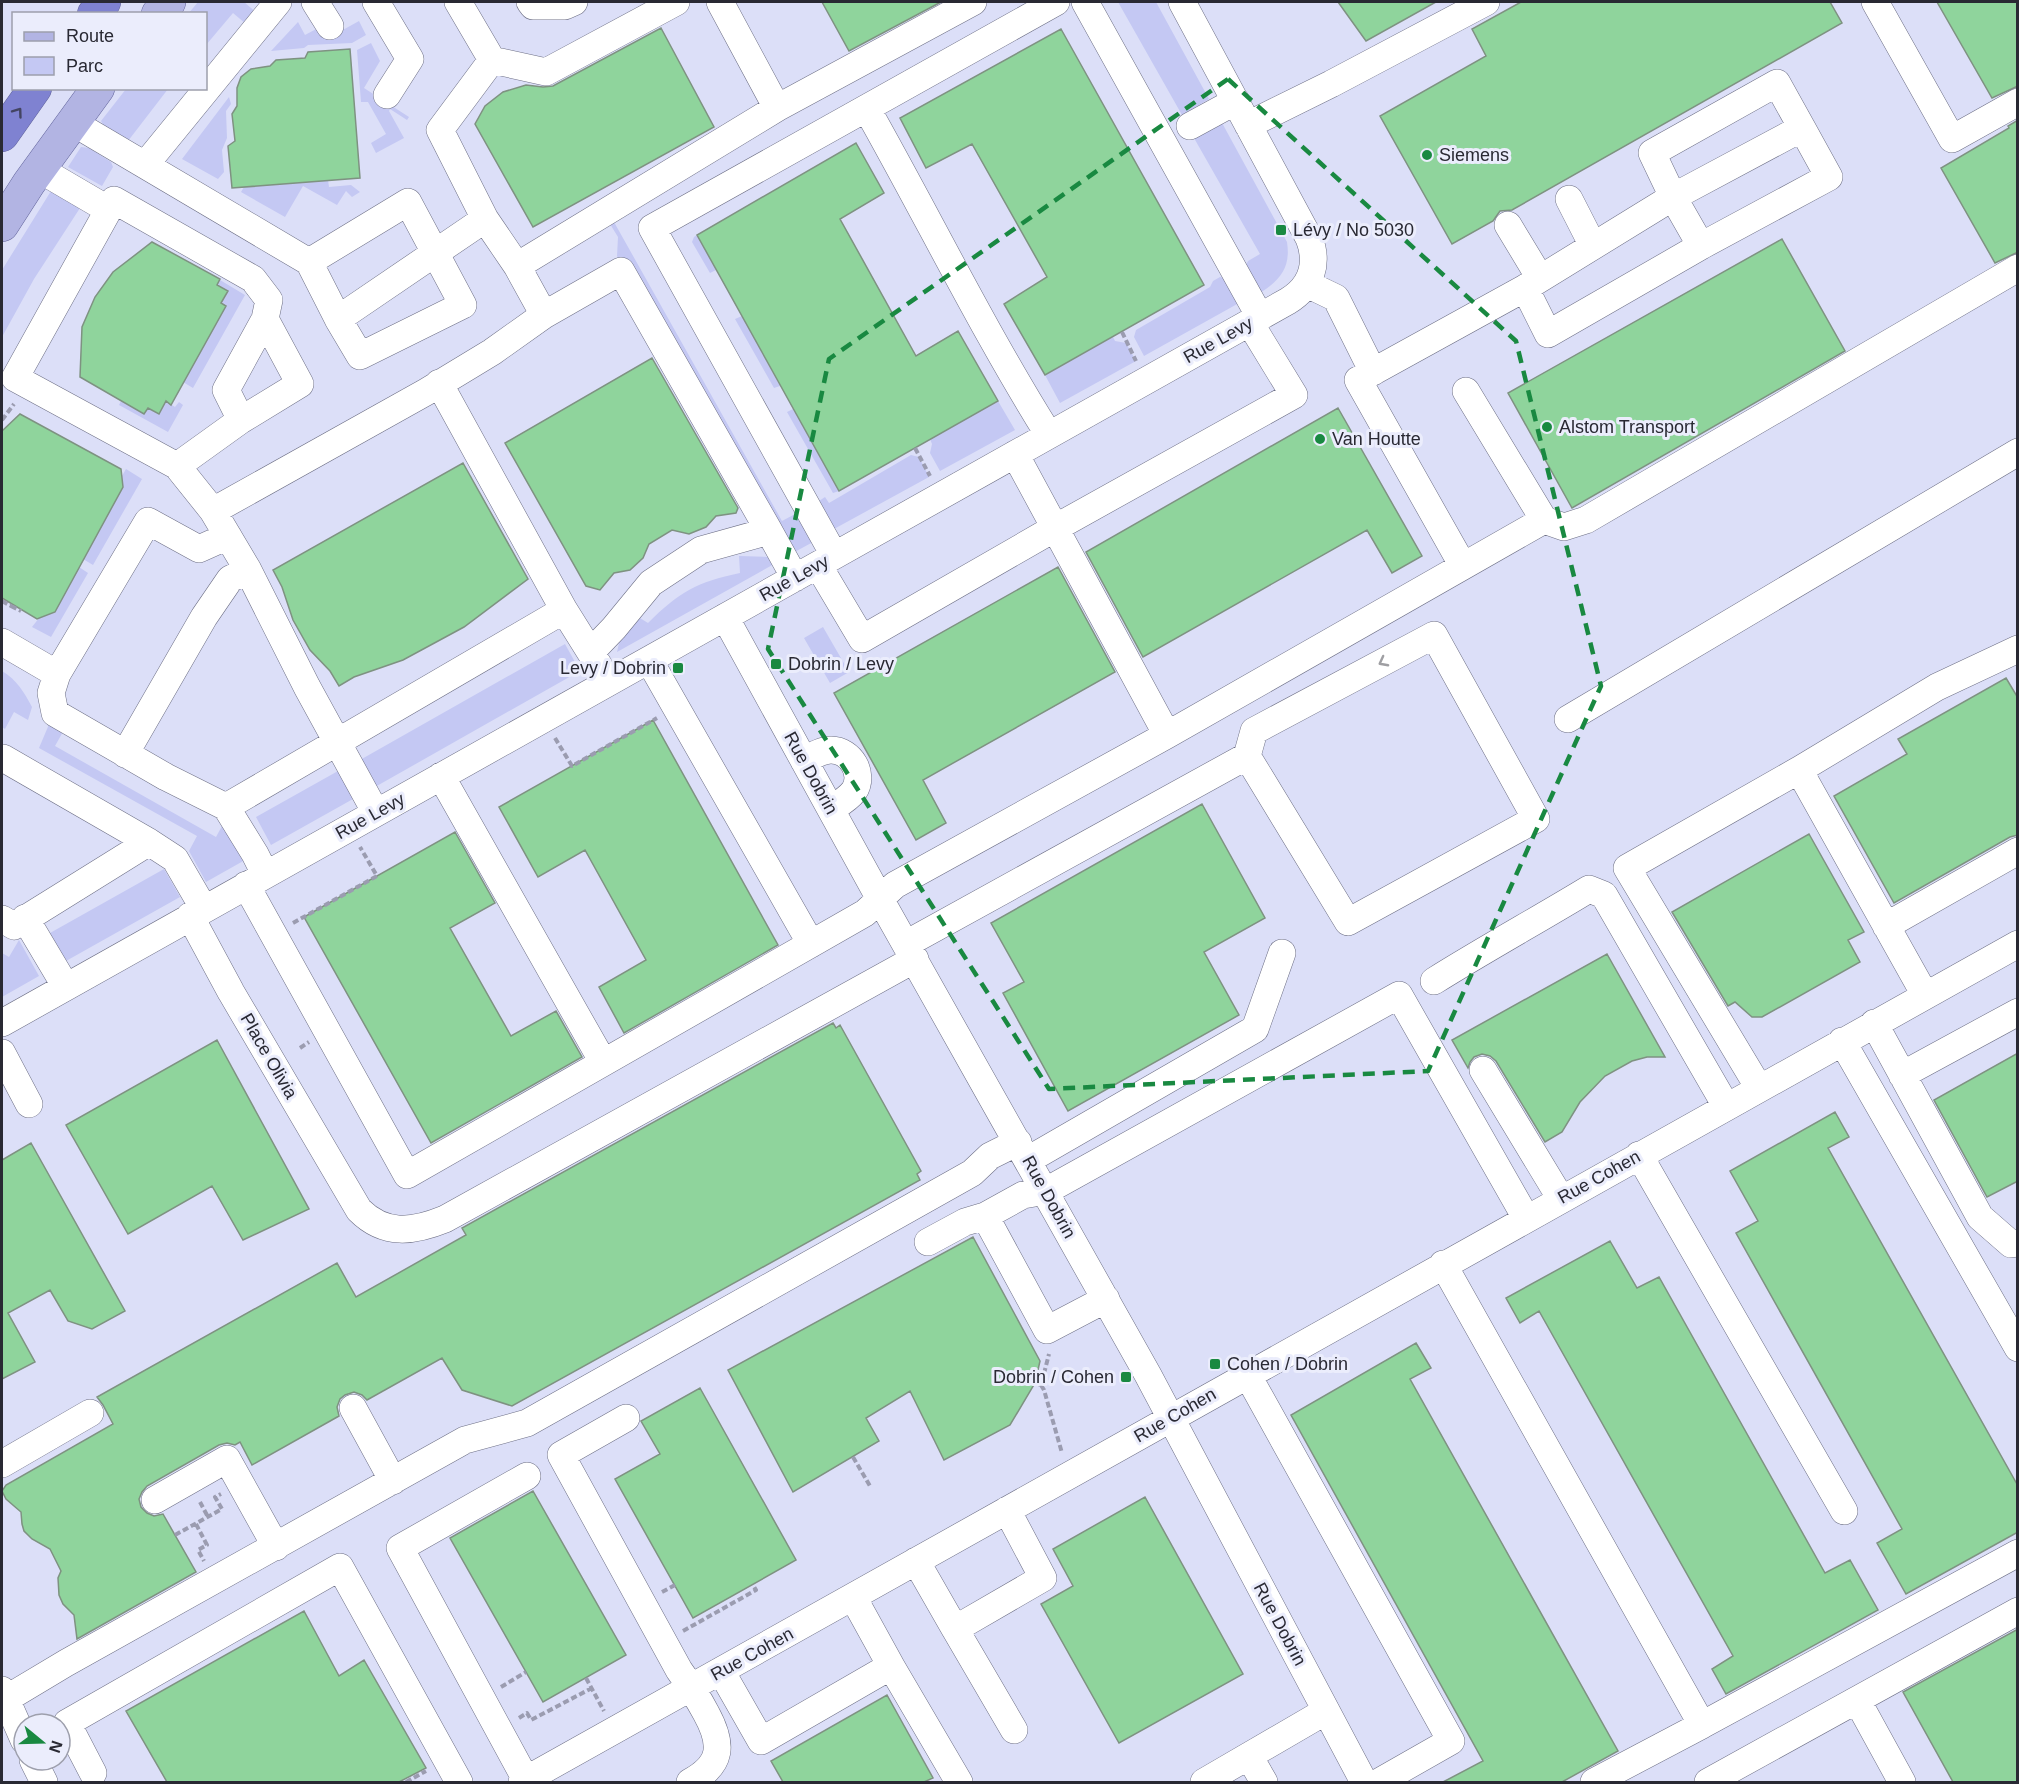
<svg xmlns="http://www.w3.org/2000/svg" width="2019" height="1784" viewBox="0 0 2019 1784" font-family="Helvetica,sans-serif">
	<rect width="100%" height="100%" fill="#dcdff8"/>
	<path fill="#c4c8f3" d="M198,2H244L257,13L246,24L233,13L206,45V14H188Z
		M1118,2H1156L1209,99L1182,115Z
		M359,21L366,35L352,43L308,45L304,48L271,51L298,22L305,35L320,27L341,31Z
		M371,43L380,61L364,88L409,117L407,120L390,109L389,111L404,138L376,153L371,143L386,134L368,102H361L357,50Z
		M126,89H168L128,141L106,130L101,121Z
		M229,97L231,104L226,111L227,138L222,150L224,172L218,179L182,159Z
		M1221,121L1287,242C1291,268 1280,280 1260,293L1246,265L1248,261L1260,254L1194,138Z
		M81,147L89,148L111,162L113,167L102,186L68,167Z
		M328,180L329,187L351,185L360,192L352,197L346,191L337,205L303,186L285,217L241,192L244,187Z
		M51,191L80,208L34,279L2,337V270Z
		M614,222L782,521L797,513L813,542L791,554L617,256L618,237L610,224Z
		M697,235L716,270L710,273L692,242L694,237Z
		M1220,277L1225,278L1239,303L1144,356L1134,337L1136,330L1210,287L1213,281Z
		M220,280L245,295L193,388L183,382L225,306L221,303L228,291L217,285Z
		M742,316L780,386L774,388L735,319Z
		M1113,337L1115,341L1126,343L1136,361L1060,403L1045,375Z
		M121,401L144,414L148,408L158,414L166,401L175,407L179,402L183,405L168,432L119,405Z
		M998,401L1015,430L940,471L930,453L932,444L930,439Z
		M793,409L839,491L833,493L787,412Z
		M911,455L919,457L929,477L834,529L819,501L825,497L829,503Z
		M126,469L142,479L93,565L83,559L123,487L122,476Z
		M739,556L774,557L776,563L617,652L620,639L635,615L648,623C679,592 697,582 740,573Z
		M79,567L88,573L51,637L32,627Z
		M823,627L849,672L830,683L804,638Z
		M565,644L580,671L375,787L360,760Z
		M2,671C17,680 24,692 32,707L28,720L14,712L5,729L2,727Z
		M50,722L64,730L55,746L216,837L222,826L245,860L206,882L189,851L197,836L39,748Z
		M338,771L353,799L271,845L256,817Z
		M164,869L180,897L66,961L50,933Z
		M19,940L39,976L2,997V953L9,957Z"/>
	<path fill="#8fd49c" stroke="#7e9281" stroke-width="1.5" d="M822,2H941L849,51Z
		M1338,2H1436L1366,41Z
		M1521,2H1830L1842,23L1512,210L1500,211L1493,221L1452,244L1380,116L1486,56L1472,29Z
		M1937,2H2018V86L1992,98Z
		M661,28L714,127L533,227L475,124L485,106L503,92L526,85L543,87L553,86Z
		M1061,29L1204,285L1045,375L1004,304L1047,277L972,144L926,168L900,118Z
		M350,49L360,178L232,188L228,146L235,141L232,114L237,106V88L241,77L251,69L270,66L276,60L305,58L308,52Z
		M2018,120V252L1995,263L1941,168L2009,128L2008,126Z
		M856,143L884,193L840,219L916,356L958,331L998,401L839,491L697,235Z
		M1782,239L1845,351L1572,508L1508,393Z
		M152,242L220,279L217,285L228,291L221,303L226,306L171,405L166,401L159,414L148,408L144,414L80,377L82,327L95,297L113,272Z
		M652,358L738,508L736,513L716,516L706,527L689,534L672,530L649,544L643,558L630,570L614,573L600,590L586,586L505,443Z
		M1338,408L1422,556L1392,573L1367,530L1143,657L1086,552Z
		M20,414L121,469L123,487L55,612L37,619L2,598V431Z
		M463,463L528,579L464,627L403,660L354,677L339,686L330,671L310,650L293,620L282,587L273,570Z
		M1058,567L1115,672L923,780L946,823L916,840L834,693Z
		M2006,678L2018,698V835L2010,837L1894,903L1834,796L1907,754L1898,739Z
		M653,720L778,945L624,1033L599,987L646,960L585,850L538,877L499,807Z
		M1202,804L1265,918L1204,952L1239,1015L1068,1111L1003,993L1024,982L991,923Z
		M455,832L495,903L450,928L511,1036L556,1011L582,1057L431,1143L304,917Z
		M1809,834L1864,932L1848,940L1860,962L1762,1017H1752L1735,1002L1728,1006L1672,912Z
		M1607,954L1665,1057H1647L1632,1061L1605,1076L1580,1102L1562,1132L1545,1142L1496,1061L1490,1056L1482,1054L1474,1057L1470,1062L1468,1068L1452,1040Z
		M833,1023L836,1028L840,1025L921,1171L917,1174L920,1180L512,1406L462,1390L442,1358L367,1400L362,1395L354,1392L345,1395L340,1399L337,1407L339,1416L252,1465L240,1442L235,1445L227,1443L219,1445L147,1486L142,1492L139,1499L141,1507L147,1513L154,1516L163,1514L196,1572L77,1639L74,1615L63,1604L59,1595L58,1578L61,1571L50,1549L32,1539L24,1531L22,1524L21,1512L6,1499L2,1491L6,1485L113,1424L103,1405L97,1397L337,1263L356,1297L466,1235L462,1228Z
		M217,1040L309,1209L243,1240L212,1186L128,1234L66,1125Z
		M2018,1053V1181L1987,1197L1934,1100Z
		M1835,1112L1849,1137L1828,1148L2018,1486V1532L1906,1594L1877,1543L1902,1529L1736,1233L1758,1221L1730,1171Z
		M31,1143L125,1311L92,1329L68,1321L50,1290L8,1313L35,1362L2,1379V1160Z
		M973,1237L1040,1361L1035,1383L1010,1425L944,1460L910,1391L866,1418L879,1441L793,1492L728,1370Z
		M1610,1241L1637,1288L1659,1277L1825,1573L1850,1560L1878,1610L1726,1694L1712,1669L1733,1656L1539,1311L1520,1323L1506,1298Z
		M1416,1343L1431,1368L1410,1379L1618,1751L1562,1782H1443L1483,1761L1291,1415Z
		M700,1388L796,1560L693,1618L615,1479L660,1454L641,1421Z
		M533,1491L626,1655L543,1702L450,1538Z
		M1145,1497L1243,1674L1119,1743L1041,1604L1073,1586L1053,1549Z
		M304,1611L339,1676L364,1660L426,1768L399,1782H167L126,1711Z
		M2018,1629V1782H1953L1903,1692Z
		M887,1695L933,1778L924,1782H783L771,1761Z"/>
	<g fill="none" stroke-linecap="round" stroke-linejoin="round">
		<g stroke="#6d6f85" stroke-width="28">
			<path id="minor" d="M315,2L330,26
				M376,2L410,59L387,95
				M530,2L533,6H565L574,2
				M720,2L777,108L973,2
				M1085,2L1260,317
				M1875,2L1952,139L2018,102
				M492,60L546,72L676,2
				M867,109C928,217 983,330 1049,435
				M72,122L309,262L338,319L485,219L440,130L492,60L458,2
				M1248,125L1331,84L1486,2
				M1190,126L1236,101
				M145,165L278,2
				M39,169L109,210
				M1569,199L1593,246
				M485,219L517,266L777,108
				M1508,225L1540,278
				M1701,246L1829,177L1802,128L1673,197L1652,153L1777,83L1802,128
				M309,262L408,202L463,305L360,356L338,319
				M517,266L544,315
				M1307,284L1336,298L1373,372
				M241,420L226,390L265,319
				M1015,454L1167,735
				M177,466L241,420L300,384L265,319L269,300L253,279L114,200L15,378L177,466L213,511
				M1544,520L1564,527L1586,520L2018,268
				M228,536L199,549L148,521L57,674L51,693L55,713L166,777L226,807L564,610L439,383
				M834,555L652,228L1056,2
				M818,565L862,639L1055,528L1294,395L1250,323
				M1463,566L1358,380L1525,288L1673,197L1701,246L1548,334L1525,288
				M564,610L599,666
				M725,617L880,899L1148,1375L1364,1782
				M2,642L57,674
				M591,652L614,628L651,583L701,550L769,531L795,578
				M649,660L811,944
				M1568,719L2018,452
				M125,754L204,617L230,579L248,570
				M2,759L3,758L149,842L175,859L204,909
				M804,761C813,756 821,750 831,750C851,750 865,774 854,791C848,799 839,804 831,809
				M1799,770L1937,687L2018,649
				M441,776L603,1062
				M226,807L255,854L265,874
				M376,813L307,687L248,570L213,511L426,392L492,352L544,315L621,271L769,531
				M246,885L407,1175L865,913L895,885L1167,735L1544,520L1466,391
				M190,916L231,992L359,1210C385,1236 413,1232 445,1219L915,959
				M25,918L66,987
				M2,919L14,926L149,842
				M1886,926L2018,851
				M906,944L1247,756L1254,731L1434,635L1536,819L1348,922L1247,756
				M1434,981C1485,949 1538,920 1589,889L1604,895L1726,1106
				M2,1023L1288,301C1311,287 1319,264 1309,238L1182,2
				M1874,1023L1980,1217L2011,1244L2018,1243
				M1842,1041L2018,1348
				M2,1053L29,1104
				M1483,1070L1561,1199
				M1902,1075L2018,1012
				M1759,1088L1627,868L1799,770L1925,995
				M1639,1155L1844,1511
				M1028,1160L1255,1029L1282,953
				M928,1242L965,1222L985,1216
				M1443,1264L1702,1725L2018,1553
				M1106,1299L1047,1330L985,1216L1023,1195L1046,1191L1399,995L1526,1218
				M1247,1374L1451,1741L1379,1782
				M353,1408L393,1481
				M626,1418L561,1455L679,1670C689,1684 698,1698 706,1713C723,1744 723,1764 690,1782
				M2,1464L90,1413
				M155,1500L227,1459L276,1547
				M916,1561L955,1629L1043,1578L1007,1510
				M955,1629L1014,1730
				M891,1666L959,1782
				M721,1671L761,1741L891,1666L853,1597
				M2,1690L24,1740
				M6,1699L66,1663L465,1440L527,1423L972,1173L990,1156L1018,1142
				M1857,1700L1902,1782
				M1249,1756L1264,1782
				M33,1760L44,1782
				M93,1773L67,1723L340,1567L459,1782
				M526,1780L400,1548L527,1476
				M522,1782L2018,944
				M1204,1782L1326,1711
				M1594,1782L1702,1725
				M1708,1782L2018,1611"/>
		</g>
		<g stroke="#61639a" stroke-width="34">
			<path id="major" d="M158,14L169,2
				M2,225L29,183L98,88"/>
		</g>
		<g stroke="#61639a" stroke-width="34">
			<path id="highway" d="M94,14L104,2
				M2,135L35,88"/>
		</g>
		<path stroke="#9b9cb0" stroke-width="4" stroke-dasharray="6 3" stroke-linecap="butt" d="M1122,332L1136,361
			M2,420L14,404
			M915,448L930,476
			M2,601L11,606L12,605
			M11,606L21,611
			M555,738L572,766L657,718
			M293,923L377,876L360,847
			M300,1048L309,1042
			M1035,1383L1041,1385L1049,1354
			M1041,1385L1044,1390L1062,1453
			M853,1457L870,1486
			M200,1502L208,1517
			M196,1524L207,1545L198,1550L204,1561
			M175,1535L222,1509L215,1497L221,1494
			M662,1592L675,1585
			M683,1631L756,1590L753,1585
			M586,1678L604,1711
			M501,1687L526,1672
			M519,1718L527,1713L531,1720L592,1688
			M406,1782L426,1771"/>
		<use href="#minor" stroke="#fff" stroke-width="27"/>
		<use href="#major" stroke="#b2b4e3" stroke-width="33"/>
		<use href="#highway" stroke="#7f82d1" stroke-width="33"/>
	</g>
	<defs><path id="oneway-chevron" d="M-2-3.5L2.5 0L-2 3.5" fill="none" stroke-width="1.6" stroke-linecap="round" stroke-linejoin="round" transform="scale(1.5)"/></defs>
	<use stroke="#434462" href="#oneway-chevron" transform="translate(18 112) rotate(-54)"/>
	<use stroke="#9f9fa3" href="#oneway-chevron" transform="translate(1383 662) rotate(152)"/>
	<path fill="none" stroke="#198941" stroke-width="4.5" stroke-dasharray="12 8" stroke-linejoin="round" d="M1228,79L1516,341L1601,686L1428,1071L1049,1089L768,649L829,359Z"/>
	<g fill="#198941" stroke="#ebedfc" stroke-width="2">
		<circle cx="1427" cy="155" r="6"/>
		<rect x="1275" y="224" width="12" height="12" rx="3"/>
		<circle cx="1547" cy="427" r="6"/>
		<circle cx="1320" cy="439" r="6"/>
		<rect x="770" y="658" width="12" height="12" rx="3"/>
		<rect x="672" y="662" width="12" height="12" rx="3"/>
		<rect x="1209" y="1358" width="12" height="12" rx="3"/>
		<rect x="1120" y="1371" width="12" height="12" rx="3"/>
	</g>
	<g text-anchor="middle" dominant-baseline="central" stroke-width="6" stroke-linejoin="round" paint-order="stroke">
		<g font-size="18" fill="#292933" stroke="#ebedfc" text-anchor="start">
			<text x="1439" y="155">Siemens</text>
			<text x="1293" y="230">Lévy / No 5030</text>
			<text x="1559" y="427">Alstom Transport</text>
			<text x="1332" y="439">Van Houtte</text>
			<text x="788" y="664">Dobrin / Levy</text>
			<text x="666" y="668" text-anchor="end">Levy / Dobrin</text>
			<text x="1227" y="1364">Cohen / Dobrin</text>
			<text x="1114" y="1377" text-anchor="end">Dobrin / Cohen</text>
		</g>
		<g font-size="18" fill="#292933" stroke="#ebedfc">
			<text transform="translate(1218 340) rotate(-29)">Rue Levy</text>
			<text transform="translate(794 578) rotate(-29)">Rue Levy</text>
			<text transform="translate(811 773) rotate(61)">Rue Dobrin</text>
			<text transform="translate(370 816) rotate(-29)">Rue Levy</text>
			<text transform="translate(269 1056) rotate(60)">Place Olivia</text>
			<text transform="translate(1599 1177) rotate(-29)">Rue Cohen</text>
			<text transform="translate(1049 1197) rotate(61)">Rue Dobrin</text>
			<text transform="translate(1175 1415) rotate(-30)">Rue Cohen</text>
			<text transform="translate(1280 1624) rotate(62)">Rue Dobrin</text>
			<text transform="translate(752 1654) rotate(-29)">Rue Cohen</text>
		</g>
	</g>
	<rect width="2019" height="1784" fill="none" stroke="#292933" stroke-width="6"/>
	<rect x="12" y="12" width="195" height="78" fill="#ebedfc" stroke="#9d9fac" stroke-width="1.5"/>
	<rect x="24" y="32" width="30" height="9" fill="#b2b4e3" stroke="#9d9fac" stroke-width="1.5"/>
	<text x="66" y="42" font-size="18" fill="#292933">Route</text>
	<rect x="24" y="57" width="30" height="18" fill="#c4c8f3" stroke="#9d9fac" stroke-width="1.5"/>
	<text x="66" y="72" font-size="18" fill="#292933">Parc</text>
	<g transform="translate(42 1742) rotate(109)"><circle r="28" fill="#ebedfc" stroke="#9d9fac" stroke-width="1.5"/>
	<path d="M0-4.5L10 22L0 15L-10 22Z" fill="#198941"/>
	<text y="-9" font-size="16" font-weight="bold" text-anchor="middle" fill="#292933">N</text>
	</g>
</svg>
